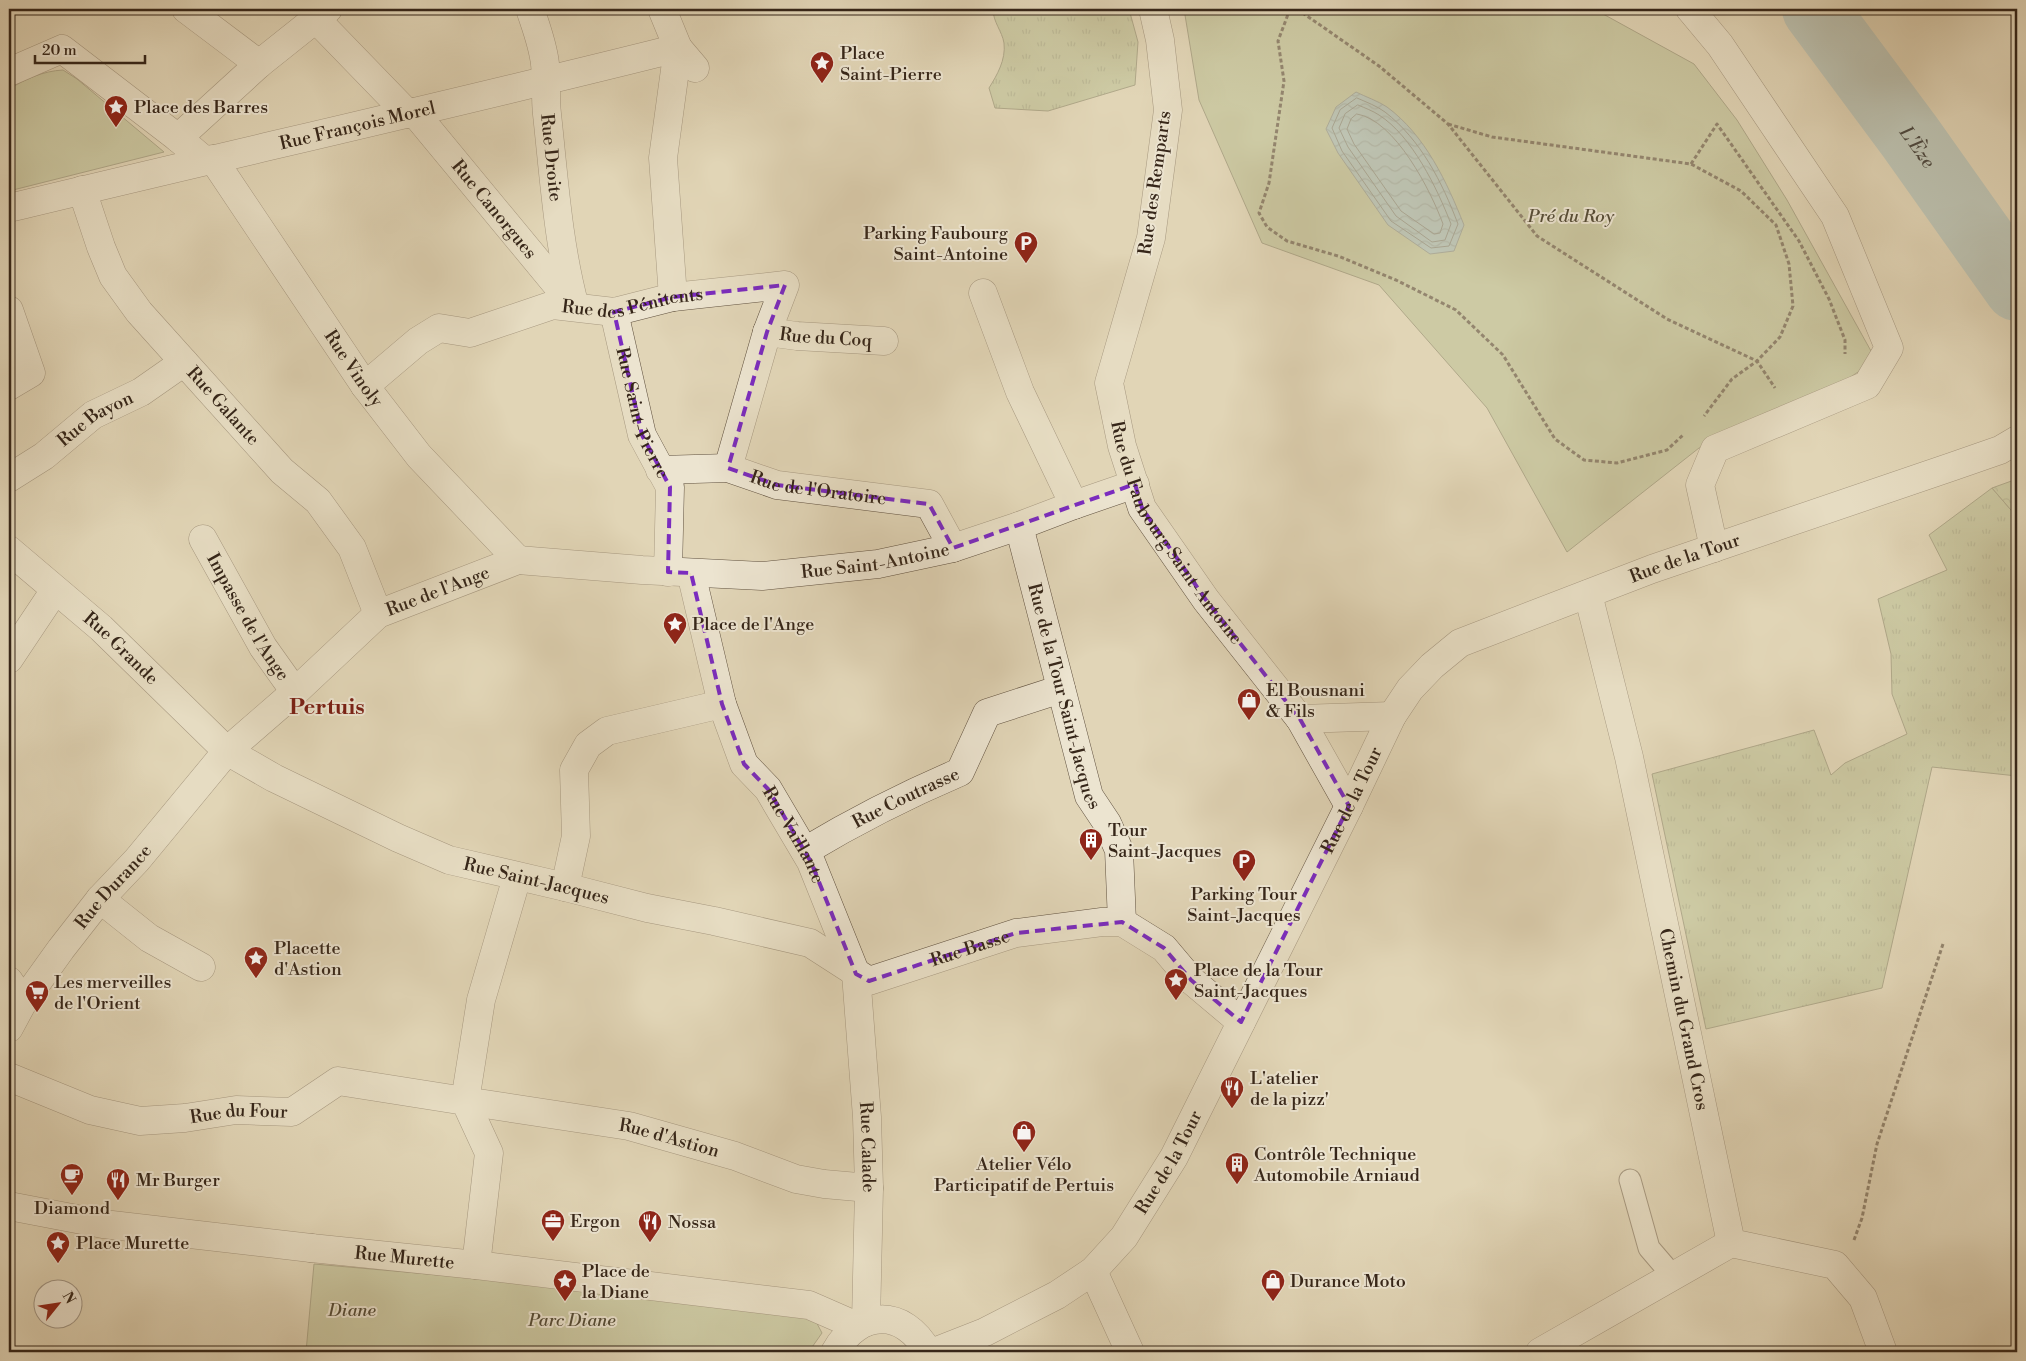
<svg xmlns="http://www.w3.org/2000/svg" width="2026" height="1361" viewBox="0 0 2026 1361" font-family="'Libre Bodoni',serif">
	<defs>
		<pattern id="grass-tufts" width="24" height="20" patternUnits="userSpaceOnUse" patternTransform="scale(1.25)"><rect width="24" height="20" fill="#b3bd8e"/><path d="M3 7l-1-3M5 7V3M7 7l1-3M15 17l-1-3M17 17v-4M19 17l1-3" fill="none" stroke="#929973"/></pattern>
		<pattern id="forest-crowns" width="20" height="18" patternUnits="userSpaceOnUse" patternTransform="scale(1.25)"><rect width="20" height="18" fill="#b3bd8e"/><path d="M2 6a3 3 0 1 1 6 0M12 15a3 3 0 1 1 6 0" fill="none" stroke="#929973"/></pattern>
		<pattern id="water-waves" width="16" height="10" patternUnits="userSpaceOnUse" patternTransform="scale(1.25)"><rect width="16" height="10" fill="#98b6b8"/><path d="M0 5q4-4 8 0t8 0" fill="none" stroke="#7d9495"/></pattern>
	</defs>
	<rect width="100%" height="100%" fill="#e1d5b7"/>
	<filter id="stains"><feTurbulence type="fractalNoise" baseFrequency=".004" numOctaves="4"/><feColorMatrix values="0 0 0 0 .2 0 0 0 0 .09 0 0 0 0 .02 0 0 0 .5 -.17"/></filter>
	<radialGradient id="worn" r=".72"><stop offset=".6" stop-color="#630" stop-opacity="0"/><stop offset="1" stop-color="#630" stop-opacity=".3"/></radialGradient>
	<path fill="url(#grass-tufts)" stroke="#747254" d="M993,9H1129L1138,42L1135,85L1048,111L995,108L989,88C997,75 1006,60 1004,43C1002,31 993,22 993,9Z
		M1992,488L2017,517V776L1932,767L1882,988L1706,1029L1652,774L1814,730L1831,775L1845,763L1907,734L1892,694L1891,654L1878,599L1947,570L1929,535Z"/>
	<path fill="url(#forest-crowns)" stroke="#747254" d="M2017,479V517L1992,488Z"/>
	<path fill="#b3bd8e" stroke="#747254" d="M1184,9H1594L1694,64L1737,120L1787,200L1876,360L1813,402L1699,448L1567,552L1487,408L1379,285L1262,243L1199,100Z
		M63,70L77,79L164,152L9,191V89C26,79 43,71 63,70Z
		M314,1264L542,1284L812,1314L822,1333L810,1350L794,1352H306Z"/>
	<path fill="url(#water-waves)" stroke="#717c78" d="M1356,92C1366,97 1378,101 1387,107C1425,135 1447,182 1464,225L1454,251L1430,254L1388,225L1338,153L1326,129L1336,107Z"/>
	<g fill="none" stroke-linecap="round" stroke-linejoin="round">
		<path stroke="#676e68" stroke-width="1" d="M1357,98C1366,102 1377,106 1385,112C1421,140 1442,182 1458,224L1449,246L1431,248L1391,221L1342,151L1332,128L1340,110Z
			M1358,105C1365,108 1373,111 1379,115C1412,136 1437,188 1451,224L1445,240L1432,242L1396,216L1348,147L1339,128L1345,114Z
			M1357,114C1395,120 1431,191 1443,224L1440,233L1434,234L1401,211L1354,144L1347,129L1351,119Z"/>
		<path stroke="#98b6b8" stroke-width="66" id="s1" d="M1815,9L1910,137L2017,288"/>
		<g stroke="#615240" stroke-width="23">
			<path id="service" d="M1630,1180L1649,1248L1673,1276"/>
		</g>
		<g stroke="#615240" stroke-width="29">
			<g id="pedestrian">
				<path d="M186,9L259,64"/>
				<path id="s2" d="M530,9C536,27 543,45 545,64C547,80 545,97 547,114C554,178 558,244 575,307"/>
				<path d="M662,9L678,48L663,158L673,297"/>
				<path d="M315,18L408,114"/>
				<path d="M9,72L62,49L178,138L204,160"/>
				<path id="s3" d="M414,112L571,302"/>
				<path d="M178,138L259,64L328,9"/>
				<path id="s4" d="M213,159L365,386L419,456L518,560"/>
				<path id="s5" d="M82,190L101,247L113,276L139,312L282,471L318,501L352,548L378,614"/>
				<path id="s6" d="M9,208C232,154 455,104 678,48L695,68"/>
				<path d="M9,310L31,373L9,386"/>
				<path id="s7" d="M614,312L642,435L670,487L668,572"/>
				<path id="s8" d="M767,332L797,336L884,341"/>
				<path id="s9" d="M365,386L418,341L439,328L470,333L553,305L614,312L673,297L785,285L767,332L728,468"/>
				<path id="s10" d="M660,470L728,468L777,485L929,504L953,548"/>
				<path id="s11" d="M9,478L44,456L93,415L141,392L184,362"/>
				<path id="s12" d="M1019,526L1089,796L1107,823L1119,850L1122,922"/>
				<path id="s13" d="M203,539L263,647L295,692"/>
				<path id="s14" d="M9,550L101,628L227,751L274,778L398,838L449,860L565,887L647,908L714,921L810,943L869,981L1016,933L1102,922H1122L1164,948L1191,980"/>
				<path id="s15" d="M691,573L722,704L744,764L768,789L811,862L856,974L867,1117L869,1188L866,1322"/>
				<path d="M9,659L55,590"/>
				<path id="s16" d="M805,851C855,821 906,795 960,772L987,713L1061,689"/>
				<path id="s17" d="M517,877L481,1000L465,1101L629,1126L735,1156L796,1179L824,1184L869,1188"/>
				<path d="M565,887L576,836L574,770L588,745L607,731L722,704"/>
				<path d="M100,899L149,938L201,967"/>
				<path d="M9,981L23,1002"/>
				<path id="s18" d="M9,1028L23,1002L61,949L100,899L137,860L227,751L295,692L378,614L518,560L642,570L762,576L878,564L953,548L1019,526L1074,505"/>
				<path id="s19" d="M9,1077L90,1110L140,1121L185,1118L236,1110L292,1112L338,1081L465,1101L489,1153L476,1265"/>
				<path id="s20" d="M311,1248L476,1265L809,1305L857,1326"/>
			</g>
		</g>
		<g stroke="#615240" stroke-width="29">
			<g id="minor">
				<path id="s21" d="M1153,9L1160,40L1168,110L1151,238L1109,383L1122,446L1142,508L1206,600L1300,719L1349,806"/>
				<path d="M1690,9L1720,45L1835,216L1889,348L1867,385L1715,449L1700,485L1714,548"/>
				<path d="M983,293L1020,392L1074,505L1135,484"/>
				<path id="s22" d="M1588,594L1629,757L1731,1243L1835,1265L1863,1298L1883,1352"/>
				<path d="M1300,719L1392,716"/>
				<path d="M1191,980L1241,1022"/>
				<path d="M9,1206L103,1224L311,1248"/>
				<path d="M1093,1271L1130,1352"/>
				<path d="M1540,1352L1731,1243"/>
			</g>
		</g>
		<g stroke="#615240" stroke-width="29">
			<g id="tertiary">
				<path d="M835,1352C859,1309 904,1308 928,1352"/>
				<path id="s23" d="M934,1352L985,1332L1057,1295L1093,1271L1124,1237L1174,1157L1349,806L1392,716L1410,689L1432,666L1460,643L1652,569L1954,466L2000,450L2017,440"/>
			</g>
		</g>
		<path stroke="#362619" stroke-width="3" stroke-dasharray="4 2.5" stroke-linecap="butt" d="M1290,9L1278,41L1284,81L1269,183L1259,213L1267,227L1287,241L1338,256L1396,280L1456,310L1503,355L1555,439L1584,460L1617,463L1667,450L1683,435
			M1297,9L1379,66L1448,124L1537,236L1667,319L1757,361L1775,388
			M1448,124L1492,137L1691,164L1741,191L1776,225L1789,264L1793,306L1780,337L1757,361L1732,379L1704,416
			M1691,164L1717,124L1799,241L1829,299L1845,340V354
			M1854,1240L1862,1218L1877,1144L1943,944"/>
		<use href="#service" stroke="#ece4d0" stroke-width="21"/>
		<use href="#pedestrian" stroke="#ece4d0" stroke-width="28"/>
		<use href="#minor" stroke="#ece4d0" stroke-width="28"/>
		<use href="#tertiary" stroke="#ece4d0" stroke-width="28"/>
	</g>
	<path d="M0 0H2026V1361H0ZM785,285L767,332L728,468L777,485L929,504L953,548L1135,484L1142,508L1206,600L1300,719L1349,806L1241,1022L1191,980L1164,948L1122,922L1016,933L869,981L856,974L811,862L768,789L744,764L722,704L691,573L668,572L670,487L642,435L614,312L673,297Z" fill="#e1d5b7" fill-opacity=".55" fill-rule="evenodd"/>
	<path fill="none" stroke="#7b2cbf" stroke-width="4" stroke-dasharray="10 6" stroke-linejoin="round" d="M785,285L767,332L728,468L777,485L929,504L953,548L1135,484L1142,508L1206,600L1300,719L1349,806L1241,1022L1191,980L1164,948L1122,922L1016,933L869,981L856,974L811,862L768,789L744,764L722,704L691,573L668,572L670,487L642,435L614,312L673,297Z"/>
	<defs>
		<g id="sight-pin" transform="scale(1.25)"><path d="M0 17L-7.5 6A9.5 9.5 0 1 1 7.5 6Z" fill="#8f2418" stroke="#ece4d0"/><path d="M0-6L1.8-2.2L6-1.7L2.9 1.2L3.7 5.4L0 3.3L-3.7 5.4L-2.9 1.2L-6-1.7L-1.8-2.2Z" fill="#fff"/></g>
		<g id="parking-pin" transform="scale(1.25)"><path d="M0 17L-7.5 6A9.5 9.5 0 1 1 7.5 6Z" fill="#8f2418" stroke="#ece4d0"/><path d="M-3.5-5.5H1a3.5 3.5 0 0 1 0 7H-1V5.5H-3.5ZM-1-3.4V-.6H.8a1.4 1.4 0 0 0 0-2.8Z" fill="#fff"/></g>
		<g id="shop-pin" transform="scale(1.25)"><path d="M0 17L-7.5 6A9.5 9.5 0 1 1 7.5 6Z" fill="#8f2418" stroke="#ece4d0"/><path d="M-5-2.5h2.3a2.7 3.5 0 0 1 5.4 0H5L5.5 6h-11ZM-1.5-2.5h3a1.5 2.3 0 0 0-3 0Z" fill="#fff"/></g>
		<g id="building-pin" transform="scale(1.25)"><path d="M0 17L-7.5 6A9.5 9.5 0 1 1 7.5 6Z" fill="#8f2418" stroke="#ece4d0"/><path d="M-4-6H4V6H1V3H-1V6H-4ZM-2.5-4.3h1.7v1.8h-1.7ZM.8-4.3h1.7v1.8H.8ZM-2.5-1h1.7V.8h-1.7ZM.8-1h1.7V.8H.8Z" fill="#fff"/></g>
		<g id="supermarket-pin" transform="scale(1.25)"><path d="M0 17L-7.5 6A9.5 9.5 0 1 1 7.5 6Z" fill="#8f2418" stroke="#ece4d0"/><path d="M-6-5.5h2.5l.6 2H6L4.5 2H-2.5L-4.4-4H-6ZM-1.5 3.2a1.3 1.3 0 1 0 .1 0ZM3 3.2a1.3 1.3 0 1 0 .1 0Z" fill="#fff"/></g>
		<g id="restaurant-pin" transform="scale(1.25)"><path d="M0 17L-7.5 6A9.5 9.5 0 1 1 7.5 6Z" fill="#8f2418" stroke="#ece4d0"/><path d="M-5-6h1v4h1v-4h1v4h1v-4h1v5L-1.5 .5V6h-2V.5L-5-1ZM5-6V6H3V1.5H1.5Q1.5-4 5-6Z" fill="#fff"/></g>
		<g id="cafe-pin" transform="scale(1.25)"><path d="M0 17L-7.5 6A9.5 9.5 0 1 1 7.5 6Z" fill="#8f2418" stroke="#ece4d0"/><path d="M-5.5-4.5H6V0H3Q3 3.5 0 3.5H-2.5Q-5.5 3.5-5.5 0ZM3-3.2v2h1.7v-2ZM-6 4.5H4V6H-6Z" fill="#fff"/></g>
		<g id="office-pin" transform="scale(1.25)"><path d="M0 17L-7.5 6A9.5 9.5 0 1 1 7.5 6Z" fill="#8f2418" stroke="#ece4d0"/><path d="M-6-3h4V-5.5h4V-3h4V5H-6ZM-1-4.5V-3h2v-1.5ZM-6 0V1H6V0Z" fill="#fff"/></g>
	</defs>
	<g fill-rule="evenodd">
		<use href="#sight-pin" x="822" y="63"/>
		<use href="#sight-pin" x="116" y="107"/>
		<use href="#parking-pin" x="1026" y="243"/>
		<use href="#sight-pin" x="675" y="624"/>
		<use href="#shop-pin" x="1249" y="700"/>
		<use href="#building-pin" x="1091" y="840"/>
		<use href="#parking-pin" x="1244" y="861"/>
		<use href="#sight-pin" x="256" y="958"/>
		<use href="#sight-pin" x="1176" y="980"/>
		<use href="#supermarket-pin" x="37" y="992"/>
		<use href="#restaurant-pin" x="1232" y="1088"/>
		<use href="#shop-pin" x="1024" y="1132"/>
		<use href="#building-pin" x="1237" y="1164"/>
		<use href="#cafe-pin" x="72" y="1175"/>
		<use href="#restaurant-pin" x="118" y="1180"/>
		<use href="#office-pin" x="553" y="1221"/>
		<use href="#restaurant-pin" x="650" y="1222"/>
		<use href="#sight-pin" x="58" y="1243"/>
		<use href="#sight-pin" x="565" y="1281"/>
		<use href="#shop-pin" x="1273" y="1281"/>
	</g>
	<g text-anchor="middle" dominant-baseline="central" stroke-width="4" stroke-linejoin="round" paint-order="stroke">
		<g font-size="18" fill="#362619" stroke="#ece4d0" text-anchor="start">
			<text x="840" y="53">Place<tspan x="840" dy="21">Saint-Pierre</tspan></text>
			<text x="134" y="107">Place des Barres</text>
			<text x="1008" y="233" text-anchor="end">Parking Faubourg<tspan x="1008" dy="21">Saint-Antoine</tspan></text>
			<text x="692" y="624">Place de l'Ange</text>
			<text x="1266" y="690">El Bousnani<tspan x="1266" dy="21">&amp; Fils</tspan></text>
			<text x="1108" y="830">Tour<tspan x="1108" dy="21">Saint-Jacques</tspan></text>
			<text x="1244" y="894" text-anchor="middle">Parking Tour<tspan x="1244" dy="21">Saint-Jacques</tspan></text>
			<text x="274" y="948">Placette<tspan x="274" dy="21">d'Astion</tspan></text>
			<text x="1194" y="970">Place de la Tour<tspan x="1194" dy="21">Saint-Jacques</tspan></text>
			<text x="54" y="982">Les merveilles<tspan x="54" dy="21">de l'Orient</tspan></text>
			<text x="1250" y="1078">L'atelier<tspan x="1250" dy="21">de la pizz'</tspan></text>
			<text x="1254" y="1154">Contrôle Technique<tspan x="1254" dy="21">Automobile Arniaud</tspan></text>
			<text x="1024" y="1164" text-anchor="middle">Atelier Vélo<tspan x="1024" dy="21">Participatif de Pertuis</tspan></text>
			<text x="136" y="1180">Mr Burger</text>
			<text x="72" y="1208" text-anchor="middle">Diamond</text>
			<text x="570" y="1221">Ergon</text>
			<text x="668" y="1222">Nossa</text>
			<text x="76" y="1243">Place Murette</text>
			<text x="582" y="1271">Place de<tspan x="582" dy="21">la Diane</tspan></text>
			<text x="1290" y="1281">Durance Moto</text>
		</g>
		<g font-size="18" fill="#362619" stroke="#ece4d0">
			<text stroke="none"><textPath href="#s6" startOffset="358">Rue François Morel</textPath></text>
			<text stroke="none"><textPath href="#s2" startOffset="151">Rue Droite</textPath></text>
			<text transform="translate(1155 183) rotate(-82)">Rue des Remparts</text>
			<text stroke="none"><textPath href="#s3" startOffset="126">Rue Canorgues</textPath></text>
			<text stroke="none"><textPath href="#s9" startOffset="294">Rue des Pénitents</textPath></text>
			<text stroke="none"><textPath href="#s8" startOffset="59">Rue du Coq</textPath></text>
			<text stroke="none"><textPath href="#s4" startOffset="252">Rue Vinoly</textPath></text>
			<text stroke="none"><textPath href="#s5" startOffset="262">Rue Galante</textPath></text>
			<text stroke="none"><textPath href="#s7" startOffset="105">Rue Saint-Pierre</textPath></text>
			<text stroke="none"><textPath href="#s11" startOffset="105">Rue Bayon</textPath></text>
			<text stroke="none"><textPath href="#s10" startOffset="161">Rue de l'Oratoire</textPath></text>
			<text stroke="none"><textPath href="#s21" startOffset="549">Rue du Faubourg Saint-Antoine</textPath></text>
			<text stroke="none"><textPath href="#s23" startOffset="1152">Rue de la Tour</textPath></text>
			<text stroke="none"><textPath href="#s18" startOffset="1066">Rue Saint-Antoine</textPath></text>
			<text stroke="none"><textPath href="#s18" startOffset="621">Rue de l'Ange</textPath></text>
			<text stroke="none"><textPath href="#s13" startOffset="90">Impasse de l'Ange</textPath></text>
			<text stroke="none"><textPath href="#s14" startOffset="149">Rue Grande</textPath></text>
			<text stroke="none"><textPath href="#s12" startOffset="176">Rue de la Tour Saint-Jacques</textPath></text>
			<text stroke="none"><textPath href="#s16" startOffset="114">Rue Coutrasse</textPath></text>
			<text stroke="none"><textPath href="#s23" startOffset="718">Rue de la Tour</textPath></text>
			<text stroke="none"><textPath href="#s15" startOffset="286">Rue Vaillante</textPath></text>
			<text stroke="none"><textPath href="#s14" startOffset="634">Rue Saint-Jacques</textPath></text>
			<text stroke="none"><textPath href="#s18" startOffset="176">Rue Durance</textPath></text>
			<text stroke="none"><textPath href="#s14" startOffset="1091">Rue Basse</textPath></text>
			<text stroke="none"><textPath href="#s22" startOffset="436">Chemin du Grand Cros</textPath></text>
			<text stroke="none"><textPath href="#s19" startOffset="238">Rue du Four</textPath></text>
			<text stroke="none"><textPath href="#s17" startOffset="438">Rue d'Astion</textPath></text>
			<text stroke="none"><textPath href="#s15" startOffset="612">Rue Calade</textPath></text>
			<text stroke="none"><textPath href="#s23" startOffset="312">Rue de la Tour</textPath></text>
			<text stroke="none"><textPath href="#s20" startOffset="94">Rue Murette</textPath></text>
		</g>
		<g font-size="18" font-style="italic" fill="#554c36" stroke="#ece4d0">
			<text x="1571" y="216">Pré du Roy</text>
			<text x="352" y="1310">Diane</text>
			<text x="572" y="1320">Parc Diane</text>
		</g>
		<g font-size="19" font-style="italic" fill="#4e4a41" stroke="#ece4d0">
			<text stroke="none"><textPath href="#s1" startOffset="172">L'Èze</textPath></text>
		</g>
		<g font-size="22" font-weight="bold" fill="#7a1f14" stroke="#ece4d0">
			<text x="327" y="707">Pertuis</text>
		</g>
	</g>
	<rect width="2026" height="1361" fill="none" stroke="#e1d5b7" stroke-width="30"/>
	<rect x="10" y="10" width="2006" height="1341" fill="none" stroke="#362619" stroke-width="2.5"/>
	<rect x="15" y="15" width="1996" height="1331" fill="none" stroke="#362619"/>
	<g transform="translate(58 1304) rotate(60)"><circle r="24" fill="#ece4d0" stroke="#a39887"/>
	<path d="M0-4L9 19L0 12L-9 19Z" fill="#8f2418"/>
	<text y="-8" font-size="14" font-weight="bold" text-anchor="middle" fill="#362619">N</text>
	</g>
	<path d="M35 55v8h110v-8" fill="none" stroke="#362619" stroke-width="2.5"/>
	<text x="42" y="55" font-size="15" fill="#362619" stroke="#ece4d0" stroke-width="4" paint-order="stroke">20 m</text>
	<rect width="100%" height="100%" filter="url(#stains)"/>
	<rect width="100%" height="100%" fill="url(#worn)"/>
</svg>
